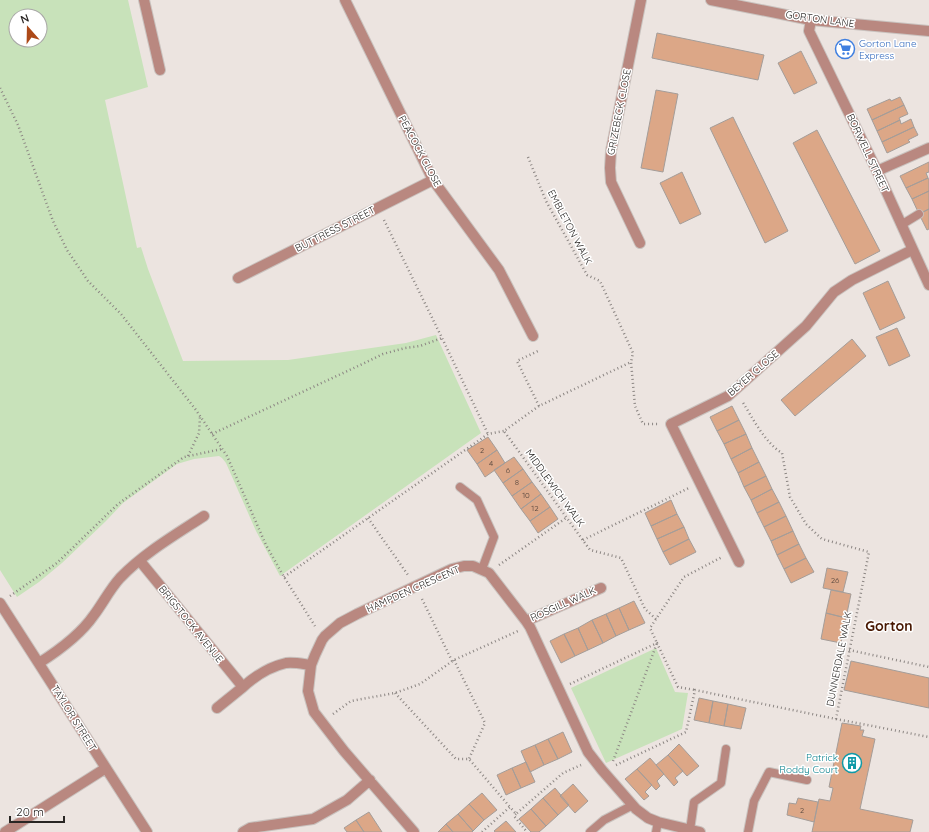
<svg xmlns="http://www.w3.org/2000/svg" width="929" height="832" viewBox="0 0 929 832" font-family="Quicksand,sans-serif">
	<rect width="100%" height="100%" fill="#ece4e0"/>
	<path fill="#c8e2ba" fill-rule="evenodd" d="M0,0H128L148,87L105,100L137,248L141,247L148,269L183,361L288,360L406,343L436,335L481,433L280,576L256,531L226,463L222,458L219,456L194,459L177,464L123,503L106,521L62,563L39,582L17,597L0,570ZM16,16H40V40H16Z
		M656,648L675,692L688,693L682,729L606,763L571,688Z"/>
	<path fill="#dca787" stroke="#a49d99" d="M657,33L764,55L758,80L652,58Z
		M801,51L817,83L794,94L778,63Z
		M656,90L678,94L663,172L641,168Z
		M900,97L904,105L872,120L867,109L890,99L891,101Z
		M904,105L908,114L899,118L900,120L877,131L872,120Z
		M733,117L788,231L765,243L710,128Z
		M911,119L914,127L882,142L877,131L900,120L901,124Z
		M914,127L918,135L908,140L910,142L887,153L882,142Z
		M817,130L880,251L855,264L793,143Z
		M929,162V172L926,173L928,178L906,188L900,176Z
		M682,172L701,214L680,224L660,183Z
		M928,178L929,180V191L912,199L906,188Z
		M929,191V209L919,214L912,199Z
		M929,209V229L927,230L919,214Z
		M888,281L905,318L880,330L863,293Z
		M897,328L910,356L889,366L876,337Z
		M852,339L866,356L795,416L781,400Z
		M732,406L739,420L717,431L710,417Z
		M739,420L746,434L724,444L717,431Z
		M746,434L752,448L731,459L724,444Z
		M488,437L497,450L477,464L467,450Z
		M752,448L759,462L738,473L731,459Z
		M497,450L505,463L485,477L477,464Z
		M514,457L523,469L503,483L494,470Z
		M759,462L766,476L744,487L738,473Z
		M523,469L532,482L512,496L503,483Z
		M766,476L772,489L751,500L744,487Z
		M532,482L541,494L521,509L512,496Z
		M772,489L779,502L757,513L751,500Z
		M541,494L550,507L530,521L521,509Z
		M671,500L677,514L651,526L645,513Z
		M779,502L786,516L764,527L757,513Z
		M550,507L558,519L538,533L530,521Z
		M677,514L684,527L657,539L651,526Z
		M786,516L793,531L771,541L764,527Z
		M684,527L689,539L663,552L657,539Z
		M793,531L799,544L777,555L771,541Z
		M689,539L696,552L670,565L663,552Z
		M799,544L806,558L784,569L777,555Z
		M806,558L814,572L791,583L784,569Z
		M827,568L848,572L843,592L823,588Z
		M831,590L851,594L846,618L826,613Z
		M634,601L645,623L629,630L619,608Z
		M619,608L629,630L616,636L606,614Z
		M826,613L846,618L841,643L821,639Z
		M606,614L616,636L603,643L592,620Z
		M592,620L603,643L588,650L578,628Z
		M578,628L588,650L575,656L564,634Z
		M564,634L575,656L561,663L550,641Z
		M851,661L929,678V708L844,690Z
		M699,698L713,701L709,723L694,720Z
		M713,701L728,704L724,726L709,723Z
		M728,704L746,708L741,729L724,726Z
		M842,723L861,726L860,730H864L862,736L875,739L860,809L913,820L910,832H812L819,799L830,801L833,788L829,787Z
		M563,732L572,752L558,759L548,739Z
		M548,739L558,759L544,765L535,745Z
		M679,744L699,766L687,776L668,755Z
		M535,745L544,765L530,772L521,751Z
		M668,755L683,771L675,778L678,782L674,786L656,765Z
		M650,758L664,774L657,781L660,786L656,790L637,769Z
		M526,762L535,782L521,788L512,768Z
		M512,768L521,788L506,795L497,775Z
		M637,769L652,785L645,792L649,796L644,800L625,779Z
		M573,784L588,801L575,813L560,796Z
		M555,788L569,805L558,815L543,798Z
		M482,793L497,810L484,820L469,804Z
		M543,798L558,815L546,826L531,809Z
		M798,798L818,802L814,822L787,815L789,803L796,804Z
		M469,804L484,820L473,831L458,814Z
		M531,809L546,826L539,832H531L519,819Z
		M369,812L382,832H364L356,820Z
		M458,814L473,831L472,832H453L446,824Z
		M356,820L364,832H347L344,828Z
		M506,821L516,832H495L494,831Z
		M446,824L453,832H438Z"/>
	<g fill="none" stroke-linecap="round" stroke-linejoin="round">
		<g stroke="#c9c2be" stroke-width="10">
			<path id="service" d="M901,225L919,214
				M460,487L477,500L494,537L482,569
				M690,830L694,802L721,783L726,749
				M590,832L604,820L633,805
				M656,832L658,822
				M748,832L754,801L769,772L807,780"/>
		</g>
		<g stroke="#c9c2be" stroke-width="12">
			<path id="minor" d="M144,0L160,70
				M345,0L433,180L499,270L533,336
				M811,20L809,31L877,171L929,285
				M877,171L929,148
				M640,243L611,182L610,168L611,151L641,0
				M238,278L433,180
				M140,561L243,687C255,676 269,667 286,663C294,662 303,664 311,665
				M739,562L671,424L728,396L806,326L834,292L852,280L912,250
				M0,603L147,832
				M526,621L601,588
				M39,663C58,651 81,634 94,615C103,603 110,589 120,578C144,553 175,535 204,516
				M217,708L243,687
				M5,832L106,768
				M243,832L250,828L313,819L347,800L370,780
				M414,832L344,751L314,712L308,691L311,665L315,655L322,640L325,636L340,623L357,614L452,569L464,566H473L489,573L526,621L530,627L588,752L602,770L636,809L648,818L658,822L700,832"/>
		</g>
		<g stroke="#c9c2be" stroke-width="12">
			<path id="tertiary" d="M711,0L811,20L929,31"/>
		</g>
		<path stroke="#8c8683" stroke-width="2.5" stroke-dasharray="1 3" stroke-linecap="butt" d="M0,88L18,125L53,221L67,250L88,281L121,314L196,410L227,456L266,545L284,577L315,626
			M528,157L546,201L587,275L600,281L633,353L631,362
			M384,220L442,338L488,434
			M539,406L517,361L540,350
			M212,434L356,367L383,354L405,348L420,346L442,338
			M188,456L199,433L200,417
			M368,518L408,575
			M583,540L689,488
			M499,565L566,518
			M284,577L488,434L504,431
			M10,596L33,580L57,563L118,504L184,457L222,449
			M422,599L452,661
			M656,619L645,609L621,558L590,550L504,431L539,406L631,362L635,406L643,424H658
			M849,650L929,667
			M454,660L485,723L469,759
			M570,684L657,643L678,687L695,690
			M395,693L456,759H469L510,807
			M333,714L351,701L395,693L420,684L454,660L518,631
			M836,719L929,737
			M613,761L657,643L650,628L684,577L722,557
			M616,765L686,732L695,690L836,719L869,552L822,539L806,524L790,497L782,453C765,443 752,417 742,401
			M516,814L514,816L527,832
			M482,832L510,807L516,814L563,773L581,765"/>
		<use href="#service" stroke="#b98880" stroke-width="8"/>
		<use href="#minor" stroke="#b98880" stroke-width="10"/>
		<use href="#tertiary" stroke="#b98880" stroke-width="10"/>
	</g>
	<defs>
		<g id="supermarket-ring" transform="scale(1)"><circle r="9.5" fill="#fff" stroke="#3f7fe0" stroke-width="1.5"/><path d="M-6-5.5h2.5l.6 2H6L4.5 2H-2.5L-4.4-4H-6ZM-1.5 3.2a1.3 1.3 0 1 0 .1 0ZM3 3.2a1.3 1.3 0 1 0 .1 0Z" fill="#3f7fe0"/></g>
		<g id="building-ring" transform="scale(1)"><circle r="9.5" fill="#fff" stroke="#0f9aa8" stroke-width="1.5"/><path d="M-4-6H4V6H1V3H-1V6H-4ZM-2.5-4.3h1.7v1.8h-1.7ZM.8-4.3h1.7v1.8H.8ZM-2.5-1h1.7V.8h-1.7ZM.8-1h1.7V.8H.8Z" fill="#0f9aa8"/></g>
	</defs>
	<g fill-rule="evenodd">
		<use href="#supermarket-ring" x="845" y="49"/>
		<use href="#building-ring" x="852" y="763"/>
	</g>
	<g text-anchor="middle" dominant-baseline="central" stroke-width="3" stroke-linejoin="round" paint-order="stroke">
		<g font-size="8" fill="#56463d">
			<text x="482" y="450">2</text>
			<text x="491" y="463">4</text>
			<text x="508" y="470">6</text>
			<text x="517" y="482">8</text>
			<text x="526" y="495">10</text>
			<text x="535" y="508">12</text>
			<text x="835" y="580">26</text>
			<text x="802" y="810">2</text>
		</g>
		<g font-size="10" fill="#292624" stroke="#fff">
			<text transform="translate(820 19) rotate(8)">GORTON LANE</text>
			<text transform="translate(619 112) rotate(-79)">GRIZEBECK CLOSE</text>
			<text transform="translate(420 151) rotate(62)">PEACOCK CLOSE</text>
			<text transform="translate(868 153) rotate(65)">BORWELL STREET</text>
			<text transform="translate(570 227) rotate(62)">EMBLETON WALK</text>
			<text transform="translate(335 229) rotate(-27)">BUTTRESS STREET</text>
			<text transform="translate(753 373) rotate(-41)">BEYER CLOSE</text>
			<text transform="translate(555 488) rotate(54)">MIDDLEWICH WALK</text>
			<text transform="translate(413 589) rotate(-24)">HAMPDEN CRESCENT</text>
			<text transform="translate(563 604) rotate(-24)">ROSGILL WALK</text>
			<text transform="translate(191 624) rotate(51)">BRIGSTOCK AVENUE</text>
			<text transform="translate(839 659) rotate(-79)">DUNNERDALE WALK</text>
			<text transform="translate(74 718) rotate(58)">TAYLOR STREET</text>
		</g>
		<g font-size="10" fill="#366cbe" stroke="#fff" text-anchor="start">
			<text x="859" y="43">Gorton Lane<tspan x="859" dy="12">Express</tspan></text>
		</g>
		<g font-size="10" fill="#0d838f" stroke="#fff" text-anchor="end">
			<text x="838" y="757">Patrick<tspan x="838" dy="12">Roddy Court</tspan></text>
		</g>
		<g font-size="14" font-weight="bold" fill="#481802" stroke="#fff">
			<text x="889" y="626">Gorton</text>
		</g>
	</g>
	<g transform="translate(28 28) rotate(340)"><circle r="19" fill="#ffffff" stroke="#a9a8a7"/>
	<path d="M0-3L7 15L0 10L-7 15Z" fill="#ad4918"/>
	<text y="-6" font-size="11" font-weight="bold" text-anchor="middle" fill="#292624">N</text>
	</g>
	<path d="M10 816v6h54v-6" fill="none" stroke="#292624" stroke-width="2"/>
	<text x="16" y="816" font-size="12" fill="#292624" stroke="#ffffff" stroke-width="3" paint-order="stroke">20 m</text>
</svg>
